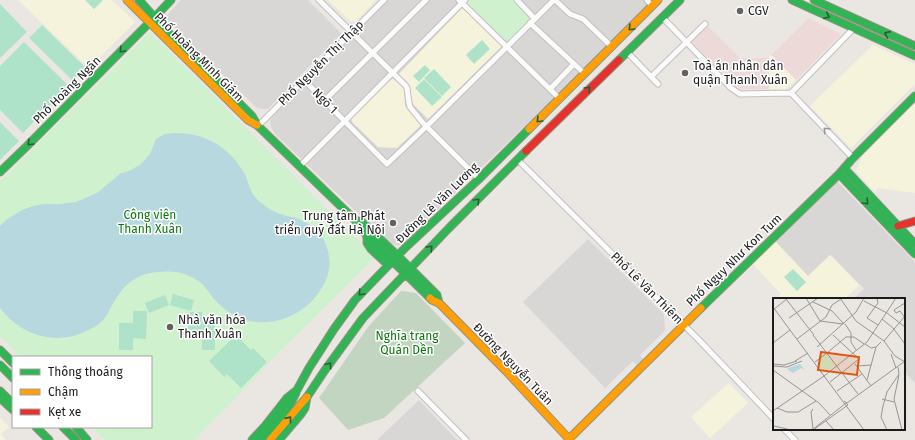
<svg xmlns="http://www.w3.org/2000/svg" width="915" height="440" viewBox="0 0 915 440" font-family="'Fira Sans',sans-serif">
	<rect width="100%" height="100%" fill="#eae7e3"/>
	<path fill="#d9d7d5" d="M181,0H308L340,32L341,34L268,109H262L257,108L167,20V15Z
		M387,0H645L648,4L577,76L405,241L400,245H395L389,243L275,134L271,127L270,121L273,116Z
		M836,180L915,262V383L904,372V299H853L864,289L831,255L808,276L774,240Z
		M588,239L664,314L665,331L640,355L645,361L638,367L633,361L605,388L523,302Z
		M419,400L457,440H377Z"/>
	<path fill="#edd9d8" d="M809,18L841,34L796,80L771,55Z
		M707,25L740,58H766L769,56V89H742L734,84L691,41Z"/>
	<path fill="#f6f3dc" d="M18,0H112L135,22L89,68Z
		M328,0H376L355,22L350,21Z
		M464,6L502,46L428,119L413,104L407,82L399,74Z
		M873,45L915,64V84L851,148L810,106Z
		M771,55L796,80L785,90L769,89V56Z
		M392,79H394L404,88L405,106L420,124V126L397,148L378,147L353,123L351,119L390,80Z
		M915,103V193L878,188L875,192L856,171L863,154Z
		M774,240L808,276L830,255L859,285L845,299H776L781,294L751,262Z
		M729,383L748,403L710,438L691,417Z
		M0,418L9,427L1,434L6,440H0Z"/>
	<path fill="#c2d5c1" d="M401,291L416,293L465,343L384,418L348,430L319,398L368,327Z"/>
	<path fill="#d0f1ce" d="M465,0H517L535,19L506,47L462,3Z
		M150,32L375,257L283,348L195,440H105L92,427H151V357H21L0,337V181Z"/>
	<path fill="#aee2c9" d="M85,0H103L94,9Z
		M0,4L27,32L0,58Z
		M42,25L86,68L73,81L29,38Z
		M482,40L490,49L474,64L466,55Z
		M24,42L69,86L23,133L0,110V66Z
		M425,65L430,70L419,82L413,76Z
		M434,69L451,87L442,96L424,78Z
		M424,79L442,97L432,106L415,88Z
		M0,122L19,141L0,160Z
		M793,269L806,282L797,291L784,277Z
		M173,294L194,300L191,311L170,305Z
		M165,295L169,305L149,313L145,303Z
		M133,311H147L146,339L133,338V350H119V323H133Z
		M188,312H202V322H215V350H202V339H188Z
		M236,335L251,350L253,348L267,362L241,388L227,374L224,377L209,361Z"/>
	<path fill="#b6d8de" d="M174,133C203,132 228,146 243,171C248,179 249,189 255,197C257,200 261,203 264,205C271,211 279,214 287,216C290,217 293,217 296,218C310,223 323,233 327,248C333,267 328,280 317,295C308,307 294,316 280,320C253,326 233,320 214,299C210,294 206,287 200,282C184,271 170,270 151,273C140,274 126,283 120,293C116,298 113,304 110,309C108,313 106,317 103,320C99,325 91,329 84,332C53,346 20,334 0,308V226L6,220L22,210L33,206L44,204H60L76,202L97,193L121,173L127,172L140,165L150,154L156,139L165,134Z"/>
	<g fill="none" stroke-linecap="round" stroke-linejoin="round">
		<g stroke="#c2c1bf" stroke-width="7">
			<path id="street" d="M319,0L406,86L407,88L409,103L410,107L423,123L479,179
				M459,0L560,99
				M517,0L535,19
				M555,0L570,14L583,19L612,47
				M647,0L652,6
				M662,17L731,88L740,94L791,93
				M530,23L585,74
				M627,52L658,84
				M651,77L705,24
				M305,81L387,164L427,126L554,0
				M550,89L574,64
				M791,93L854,28
				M791,93L853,158
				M324,101L426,0
				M258,126L384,0
				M518,160L698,339L774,419
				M300,166L465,0
				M418,391L466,440
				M784,429L795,440"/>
		</g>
		<g stroke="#93927c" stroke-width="9">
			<path id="fast" d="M139,0L163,27L252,116L258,126L355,220L367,236L430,298
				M792,0L915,56
				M814,0L915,46
				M155,17L171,0
				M619,60L680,0
				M844,168L915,244
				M0,172L27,146L149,23
				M839,174L915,254
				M355,220L362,222L398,256L437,295L439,303
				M367,236V243L371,249L388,265
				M701,308L839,174L853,158L915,96
				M0,350L13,363
				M0,365L13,378
				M0,391L13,404
				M0,398L13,410
				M36,427L49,440
				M63,427L76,440
				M76,427L87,440
				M252,440L265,426L287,398L297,390L309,368L334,329L355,300L405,248L479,179L529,129
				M261,440C274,425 288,412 296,393
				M279,440L301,414L305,408L307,397L325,370L363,318L449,228L526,151"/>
		</g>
		<g stroke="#93927c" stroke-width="9">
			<path id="slow" d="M127,0L248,120L257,125
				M529,129L658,0
				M430,298L432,300L439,303L506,371L570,440
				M270,440L307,397
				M568,440L701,308"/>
		</g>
		<g stroke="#93927c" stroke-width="9">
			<path id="jam" d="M526,151L619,60
				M898,226L915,221"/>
		</g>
		<use href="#street" stroke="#fcfbfb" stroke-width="5"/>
		<use href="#fast" stroke="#30b455" stroke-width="7"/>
		<use href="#slow" stroke="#ff9f0a" stroke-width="7"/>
		<use href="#jam" stroke="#e5322d" stroke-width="7"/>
	</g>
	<defs><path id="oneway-chevron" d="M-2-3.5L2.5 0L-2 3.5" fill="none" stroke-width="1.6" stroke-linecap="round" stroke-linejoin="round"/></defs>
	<g stroke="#246035">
		<use href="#oneway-chevron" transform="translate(827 16) rotate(24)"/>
		<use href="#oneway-chevron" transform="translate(631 28) rotate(135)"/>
		<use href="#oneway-chevron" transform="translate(887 34) rotate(-156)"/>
		<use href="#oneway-chevron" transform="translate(122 50) rotate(135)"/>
		<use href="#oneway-chevron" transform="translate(588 89) rotate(-45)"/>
		<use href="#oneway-chevron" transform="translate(539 120) rotate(135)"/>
		<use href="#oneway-chevron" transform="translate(30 143) rotate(135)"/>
		<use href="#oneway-chevron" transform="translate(477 201) rotate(-45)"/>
		<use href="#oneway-chevron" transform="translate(866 202) rotate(46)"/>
		<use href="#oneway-chevron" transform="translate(430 248) rotate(-47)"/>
		<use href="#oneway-chevron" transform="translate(361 293) rotate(133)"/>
		<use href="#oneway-chevron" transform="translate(329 365) rotate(-54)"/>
		<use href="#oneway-chevron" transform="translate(289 419) rotate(-51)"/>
	</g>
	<use stroke="#979696" href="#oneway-chevron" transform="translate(826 130) rotate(-134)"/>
	<g fill="#636261" stroke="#fff" stroke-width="1.5">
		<circle cx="740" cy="11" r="4"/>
		<circle cx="685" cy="73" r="4"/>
		<circle cx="393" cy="223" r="4"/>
		<circle cx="170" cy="327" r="4"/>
	</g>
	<g text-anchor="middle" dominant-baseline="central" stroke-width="3" stroke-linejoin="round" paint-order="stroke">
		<g font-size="12" fill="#1b1b1b" stroke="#fff" text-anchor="start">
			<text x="748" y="11">CGV</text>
			<text x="693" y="66">Toà án nhân dân<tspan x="693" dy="14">quận Thanh Xuân</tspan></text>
			<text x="385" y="216" text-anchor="end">Trung tâm Phát<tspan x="385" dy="14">triển quỹ đất Hà Nội</tspan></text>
			<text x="178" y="320">Nhà văn hóa<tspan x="178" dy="14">Thanh Xuân</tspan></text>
		</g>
		<g font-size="12" fill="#1b1b1b" stroke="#fff">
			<text transform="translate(199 57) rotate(45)">Phố Hoàng Minh Giám</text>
			<text transform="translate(321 63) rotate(-45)">Phố Nguyễn Thị Thập</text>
			<text transform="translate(67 90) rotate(-45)">Phố Hoàng Ngân</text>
			<text transform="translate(325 101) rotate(45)">Ngõ 1</text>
			<text transform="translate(437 203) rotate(-44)">Đường Lê Văn Lương</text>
			<text transform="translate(734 260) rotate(-44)">Phố Ngụy Như Kon Tum</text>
			<text transform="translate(647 288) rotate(45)">Phố Lê Văn Thiêm</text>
			<text transform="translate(513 364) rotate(46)">Đường Nguyễn Tuân</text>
		</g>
		<g font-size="12" fill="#0a780e" stroke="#fff">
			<text x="150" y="215">Công viên<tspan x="150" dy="14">Thanh Xuân</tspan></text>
			<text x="407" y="336">Nghĩa trang<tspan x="407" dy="14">Quán Dền</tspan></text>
		</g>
	</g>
	<g transform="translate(773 298)">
		<rect width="132" height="132" fill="#eae7e3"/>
		<path d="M54,56L62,67L51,75L43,64Z" fill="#d0f1ce"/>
		<path d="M27,66L32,72L28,70L20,75L15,72V70Z" fill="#b6d8de"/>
		<path fill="none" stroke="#979593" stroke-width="1" d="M33,0L47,23L70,26M67,0L83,23L111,43L122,58L132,64M104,0L105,5L94,20L105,27M13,1L41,37M91,3L114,15L132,29M40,4L59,13L71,26M0,9L91,132M0,12L15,0M16,20L45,0M132,20L127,13L123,15L121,12L132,5M109,21L120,30L132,46M72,26L78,35V44L83,52M40,37L85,96M60,37L86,61M24,41L53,19L59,7L68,1M111,43L132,18M0,45L17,32M92,46L98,50L103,49M44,49L83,14L91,0M54,55L73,39H81L91,46M118,56L123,70M22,63L35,55M42,64L54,55M0,66L11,67L24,63M82,66L98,88M0,68L14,69L29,63M84,68L98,67M0,72L46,105L57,117M126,77L121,101L129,132M94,82L103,49L108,44M57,84L86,61M64,93L89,76M109,101L121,104M71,103L74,105L132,63M4,110L14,114H25L43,103M0,113L51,78L94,44L123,0M53,123L61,132M1,128L18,132M40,131L38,114L40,111M39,132L73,105L75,107L40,132M114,132L108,119L110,108L114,94L126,76L125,69"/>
		<path fill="#de560d" fill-opacity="0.15" stroke="#de560d" stroke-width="2" d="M48,54L86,59L84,77L45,72Z"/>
		<rect width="132" height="132" fill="none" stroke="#1b1b1b" stroke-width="2"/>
	</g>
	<rect x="12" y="356" width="140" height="72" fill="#ffffff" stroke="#a4a4a4"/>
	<rect x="20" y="369" width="20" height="6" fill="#30b455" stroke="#a4a4a4"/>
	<text x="48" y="376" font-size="12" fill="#1b1b1b">Thông thoáng</text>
	<rect x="20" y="389" width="20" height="6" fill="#ff9f0a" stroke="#a4a4a4"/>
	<text x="48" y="396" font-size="12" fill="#1b1b1b">Chậm</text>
	<rect x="20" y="409" width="20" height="6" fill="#e5322d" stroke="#a4a4a4"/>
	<text x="48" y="416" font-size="12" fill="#1b1b1b">Kẹt xe</text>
</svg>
